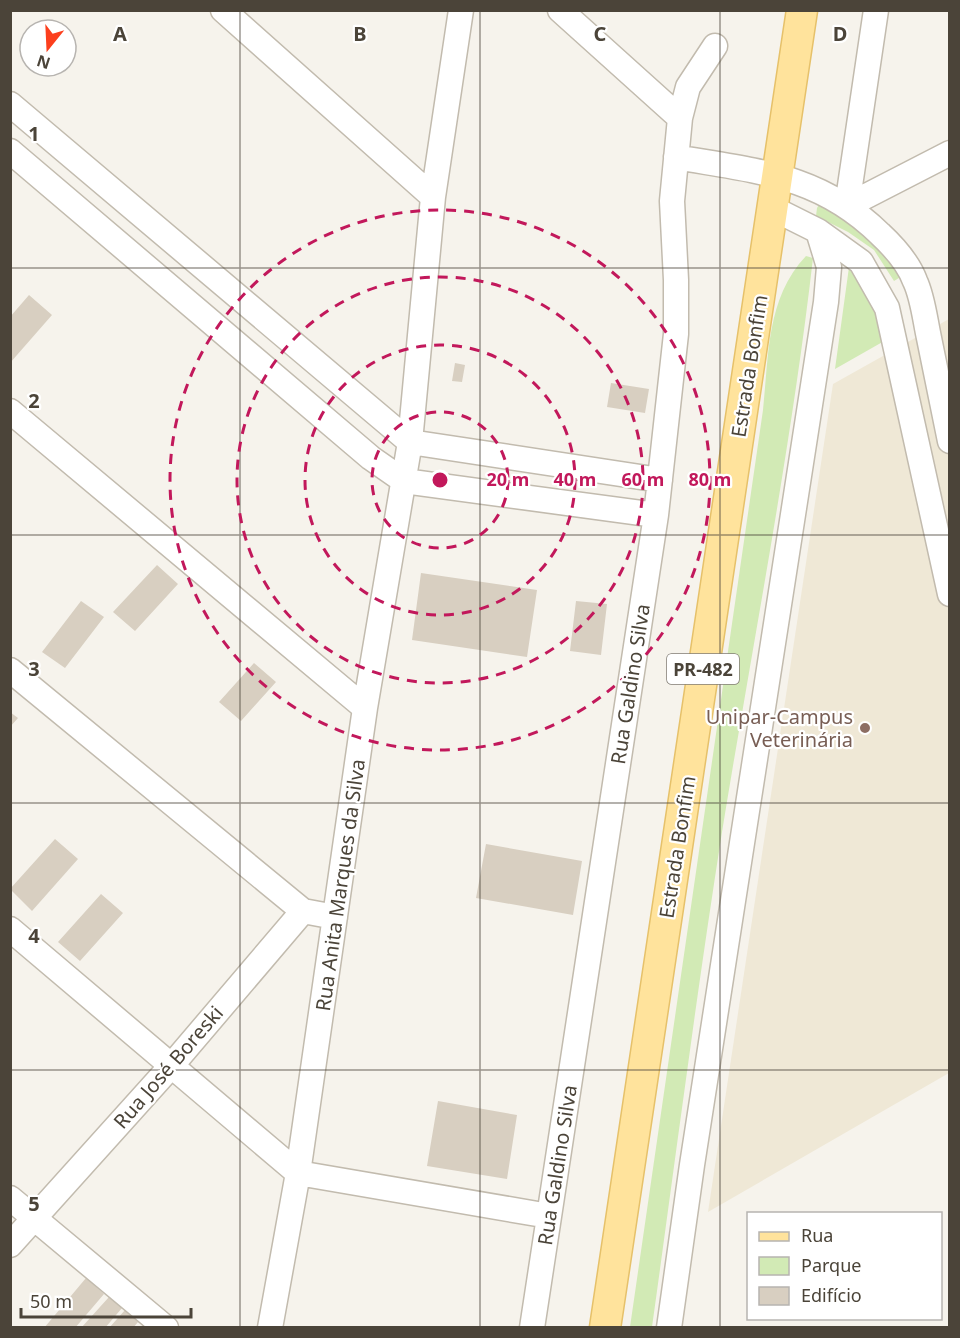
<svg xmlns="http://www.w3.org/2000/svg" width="960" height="1338" viewBox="0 0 960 1338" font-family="'Noto Sans',sans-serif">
	<rect width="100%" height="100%" fill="#f6f3ec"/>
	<path fill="#efe8d6" d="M949,319V1073L708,1212L833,384Z"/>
	<path fill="#d2eab5" d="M821,201L872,231L904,275L894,281L874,250L848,232L816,216L817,208Z
		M806,256L813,258C791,450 753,641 722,832C696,997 675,1162 652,1327H630L763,410C769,356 766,298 806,256Z
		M849,267C868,289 877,312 886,340L835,369Z"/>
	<path fill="#d8cfc1" d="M29,295L52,315L10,363V317Z
		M455,363L465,365L462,382L452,381Z
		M611,383L649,389L645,413L607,407Z
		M157,565L178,584L135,631L113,612Z
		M421,573L537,590L527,657L412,640Z
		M81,601L104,617L65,668L42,652Z
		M576,601L607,604L601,655L570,651Z
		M254,663L276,682L241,721L219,702Z
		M10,712L18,718L10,727Z
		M55,839L78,859L32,911L10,889Z
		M486,844L582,861L573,915L476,898Z
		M101,894L123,913L80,961L58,942Z
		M438,1101L517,1115L507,1179L427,1166Z
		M86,1278L104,1294L75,1328H44Z
		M109,1297L122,1308L105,1328H81Z
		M125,1310L138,1322L133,1328H109Z"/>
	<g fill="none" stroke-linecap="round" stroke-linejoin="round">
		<g stroke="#c2bbae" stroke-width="27">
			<path id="minor" d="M223,10L433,197
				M560,10L680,118
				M10,104L410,442L660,480
				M10,151L371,458L404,481L656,515
				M676,157C755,171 819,174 880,234C894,247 908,262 915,281C923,298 925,320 929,338C936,372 943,406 950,441
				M847,206L876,10
				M847,206L950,153
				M818,231L861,262L887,308L950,594
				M10,411L365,708
				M10,670L303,911
				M10,929L298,1173L549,1216
				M10,1198L166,1328
				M10,1245L172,1065L303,911L335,917
				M270,1328L298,1173L365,708L410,442L433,197L461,10
				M532,1328L656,515L676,334V280L672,201L680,118L688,87L715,46
				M669,1328L692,1165L826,302L829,267L818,231L772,208"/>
		</g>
		<g stroke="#e6c16a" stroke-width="33">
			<path id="major" d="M605,1328L802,10"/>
		</g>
		<use href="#minor" stroke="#fff" stroke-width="24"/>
		<use href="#major" stroke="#ffe39c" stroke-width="30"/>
	</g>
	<path fill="none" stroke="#4b4439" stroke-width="1.5" stroke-opacity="0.55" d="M240,10V1328M480,10V1328M720,10V1328M10,268H950M10,535H950M10,803H950M10,1070H950"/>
	<g fill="none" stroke="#c2185b" stroke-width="3" stroke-dasharray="10 8">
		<circle cx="440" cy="480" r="68"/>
		<circle cx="440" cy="480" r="135"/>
		<circle cx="440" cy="480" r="203"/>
		<circle cx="440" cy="480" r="270"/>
	</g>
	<circle fill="#8d6e63" stroke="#fff" stroke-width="2" cx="865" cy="728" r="6"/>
	<g text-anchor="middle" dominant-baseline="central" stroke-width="4.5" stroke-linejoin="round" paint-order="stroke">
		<rect fill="#fff" stroke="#817c74" stroke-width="1.5" x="667" y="654" width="72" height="30" rx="4.5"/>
		<g font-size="18" font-weight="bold" fill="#4b4439">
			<text x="703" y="669">PR-482</text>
		</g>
		<g font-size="20" fill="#4b4439" stroke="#fff">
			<text transform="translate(749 366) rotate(-81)">Estrada Bonfim</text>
			<text transform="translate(630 684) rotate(-81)">Rua Galdino Silva</text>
			<text transform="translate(677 847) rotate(-81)">Estrada Bonfim</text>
			<text transform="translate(340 885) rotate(-82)">Rua Anita Marques da Silva</text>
			<text transform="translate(168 1067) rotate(-49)">Rua José Boreski</text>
			<text transform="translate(557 1165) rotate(-81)">Rua Galdino Silva</text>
		</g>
		<g font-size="20" fill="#785e54" stroke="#fff" text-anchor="end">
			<text x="853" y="716">Unipar-Campus<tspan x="853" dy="23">Veterinária</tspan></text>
		</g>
	</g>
	<g font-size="20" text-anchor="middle" font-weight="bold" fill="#4b4439" stroke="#fff" stroke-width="4.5" stroke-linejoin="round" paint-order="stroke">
		<text x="120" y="41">A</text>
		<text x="360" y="41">B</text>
		<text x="600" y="41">C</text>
		<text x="840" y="41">D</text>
		<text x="34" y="141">1</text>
		<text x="34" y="408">2</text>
		<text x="34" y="676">3</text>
		<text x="34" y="943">4</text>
		<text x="34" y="1211">5</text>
	</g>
	<circle cx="440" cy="480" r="9" fill="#c2185b" stroke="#fff" stroke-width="3"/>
	<g font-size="18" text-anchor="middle" font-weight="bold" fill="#c2185b" stroke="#fff" stroke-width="4.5" stroke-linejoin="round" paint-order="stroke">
		<text x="508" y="486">20 m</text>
		<text x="575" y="486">40 m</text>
		<text x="643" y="486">60 m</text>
		<text x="710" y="486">80 m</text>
	</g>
	<rect width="960" height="1338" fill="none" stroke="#4b4439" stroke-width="24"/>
	<rect x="747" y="1212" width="195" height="108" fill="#ffffff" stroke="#b7b4b0" stroke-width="1.5"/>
	<rect x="759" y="1232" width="30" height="9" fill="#ffe39c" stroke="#b7b4b0" stroke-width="1.5"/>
	<text x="801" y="1242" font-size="18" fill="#4b4439">Rua</text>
	<rect x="759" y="1257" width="30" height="18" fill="#d2eab5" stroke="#b7b4b0" stroke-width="1.5"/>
	<text x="801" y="1272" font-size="18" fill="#4b4439">Parque</text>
	<rect x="759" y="1287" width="30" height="18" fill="#d8cfc1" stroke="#b7b4b0" stroke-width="1.5"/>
	<text x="801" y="1302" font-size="18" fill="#4b4439">Edifício</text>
	<g transform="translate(48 48) rotate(198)"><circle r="28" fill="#ffffff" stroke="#b7b4b0" stroke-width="1.5"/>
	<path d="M0-4.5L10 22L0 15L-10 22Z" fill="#fc3f1d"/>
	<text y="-9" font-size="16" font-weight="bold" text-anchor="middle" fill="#4b4439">N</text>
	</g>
	<path d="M21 1308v9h170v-9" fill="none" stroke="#4b4439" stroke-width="3"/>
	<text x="30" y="1308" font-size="18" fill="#4b4439" stroke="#ffffff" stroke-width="4.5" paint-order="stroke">50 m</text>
</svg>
